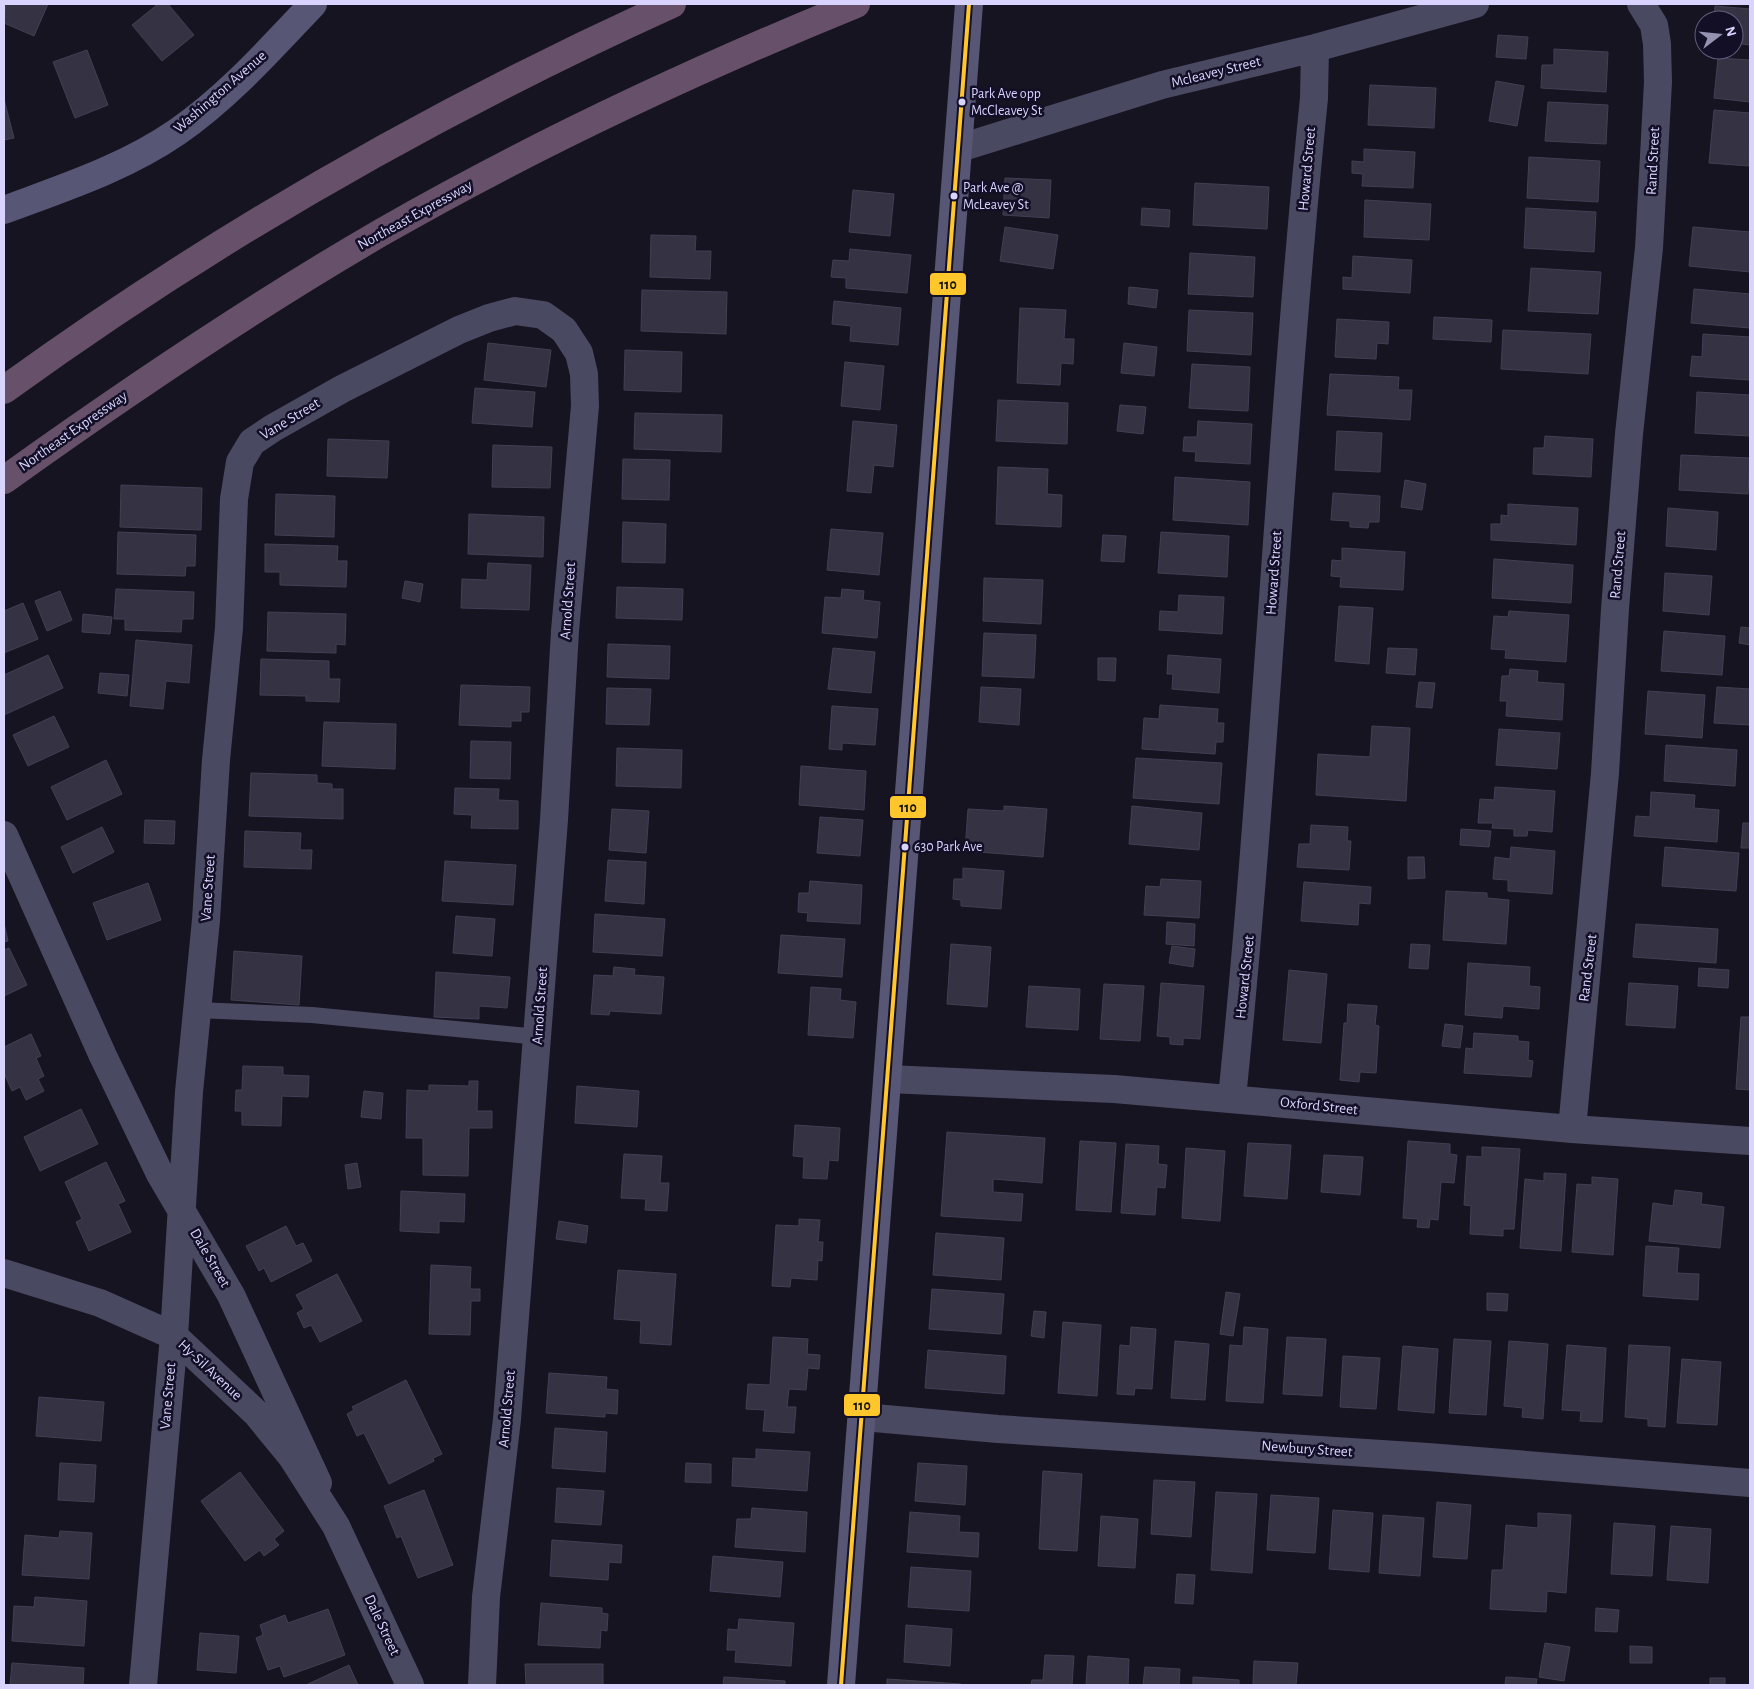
<svg xmlns="http://www.w3.org/2000/svg" width="1754" height="1689" viewBox="0 0 1754 1689" font-family="'Alegreya Sans',sans-serif">
	<rect width="100%" height="100%" fill="#161421"/>
	<path fill="#343243" stroke="#433f54" d="M6,4H48L34,36L4,23Z
		M158,4H168L194,35L162,61L132,25Z
		M1715,6L1750,9V45L1734,43V20H1714Z
		M1498,35L1528,37L1526,59L1496,57Z
		M1554,49L1608,52L1606,92L1541,88L1542,65H1554Z
		M87,50L108,105L75,118L53,62Z
		M1718,58L1750,60V102L1714,98Z
		M1496,81L1524,86L1517,126L1489,121Z
		M1370,85L1436,88L1434,128L1368,125Z
		M4,99L14,138L4,140Z
		M1548,102L1608,105L1606,144L1545,141Z
		M1714,110L1750,113L1749,166L1709,163Z
		M1364,149L1415,152L1413,188L1362,186L1363,174L1352,173V161L1364,162Z
		M1529,157L1600,161L1598,202L1527,198Z
		M1005,178L1051,180L1049,218L1003,215Z
		M1195,183L1269,187L1267,229L1193,225Z
		M853,190L894,194L890,236L849,232Z
		M1365,200L1431,204L1429,240L1364,237Z
		M1142,208L1170,210L1169,227L1141,225Z
		M1526,208L1596,212L1594,252L1524,248Z
		M1005,227L1058,235L1053,269L1000,261Z
		M1693,227L1750,232V272L1689,266Z
		M651,235L696,236L695,251H711L710,279L650,277Z
		M850,249L911,255L907,293L846,288V278L831,277L833,260L849,261Z
		M1190,253L1255,257L1253,297L1188,294Z
		M1353,256L1412,260L1410,293L1343,289V277L1352,278Z
		M1531,268L1601,272L1598,314L1528,311Z
		M1129,287L1158,290L1156,308L1128,304Z
		M1694,289L1750,294V328L1691,323Z
		M642,290L727,292L726,334L641,331Z
		M834,301L901,308L898,345L850,341L851,326L832,324Z
		M1020,308L1066,310L1064,339H1074L1073,364L1061,363L1060,385L1017,383Z
		M1189,310L1253,313L1251,355L1187,351Z
		M1434,317L1492,320L1491,342L1433,339Z
		M1337,319L1389,322L1388,344L1377,343L1376,359L1335,357Z
		M1503,330L1591,334L1588,374L1501,369Z
		M1703,334L1750,337V380L1690,376L1692,356L1702,357Z
		M488,343L551,350L546,387L484,380Z
		M1124,343L1157,347L1154,376L1121,373Z
		M625,350L682,352L681,392L624,390Z
		M845,362L884,366L880,410L841,406Z
		M1192,364L1250,367L1248,411L1189,408Z
		M1330,374L1399,377L1398,390H1412L1410,420L1327,415Z
		M475,388L535,392L532,427L472,423Z
		M1697,392L1750,395V436L1695,433Z
		M998,400L1068,403L1067,444L996,441Z
		M1120,405L1146,407L1143,434L1117,431Z
		M635,413L722,415L721,452L634,449Z
		M853,421L897,425L893,467L874,465L871,493L847,491Z
		M1198,421L1252,424L1250,464L1195,461L1196,452L1183,451L1184,437H1197Z
		M1337,431L1382,433L1380,472L1335,470Z
		M1545,436L1593,439L1591,477L1533,474L1534,448H1544Z
		M328,439L389,441L387,478L327,476Z
		M493,445L552,447L550,488L492,487Z
		M1681,455L1750,458L1748,494L1679,490Z
		M623,459L670,460L669,500L622,499Z
		M998,467L1048,469L1047,494L1062,495L1061,527L996,524Z
		M1175,477L1250,482L1248,525L1173,520Z
		M1405,480L1426,484L1422,510L1401,507Z
		M121,485L202,488L201,530L120,527Z
		M1333,493L1380,496L1379,522H1369L1368,528L1350,527V521L1331,520Z
		M276,494L335,496L334,537L275,535Z
		M1508,504L1578,508L1576,545L1491,540V524H1501V515L1508,516Z
		M1668,508L1718,512L1716,550L1666,546Z
		M469,514L544,517L543,557L468,554Z
		M623,522L666,524L665,563L622,562Z
		M831,529L883,533L879,575L827,570Z
		M118,532L196,535L195,566H186L185,576L117,574Z
		M1161,532L1229,536L1227,577L1158,573Z
		M1103,535L1126,536L1124,562L1101,561Z
		M265,544L338,546L337,561H347L346,587L280,585V572H265Z
		M1342,548L1405,552L1403,590L1340,587L1341,577L1331,576L1332,560L1342,561Z
		M1494,559L1573,565L1571,603L1492,598Z
		M488,563L531,565L529,610L461,608L462,579L487,580Z
		M1665,573L1712,576L1709,615L1663,611Z
		M984,578L1043,580L1041,624L983,621Z
		M405,581L423,584L420,602L402,598Z
		M617,587L683,589L682,620L616,618Z
		M116,589L194,592L193,619H182L181,632L125,630V619H114Z
		M842,589L864,591L863,600L880,602L877,638L822,633L825,597L841,598Z
		M60,591L72,620L47,631L35,601Z
		M1179,595L1224,597L1222,634L1159,630L1160,611L1178,612Z
		M23,603L38,639L4,653V611Z
		M1339,606L1373,608L1369,664L1335,661Z
		M1509,611L1569,615L1566,662L1505,658L1506,650L1491,649L1494,616L1508,617Z
		M268,612L346,614L345,645L336,644V653L267,651Z
		M83,614L112,617L110,634L82,632Z
		M1741,627L1750,628V645L1739,643Z
		M1664,631L1725,636L1722,675L1661,671Z
		M984,633L1036,635L1034,678L982,676Z
		M136,640L192,645L189,683L166,681L163,709L130,706Z
		M608,644L670,646L669,679L607,677Z
		M833,648L875,652L871,693L828,689Z
		M1388,648L1417,649L1415,675L1386,673Z
		M48,655L63,688L4,715V675Z
		M1168,655L1221,659L1219,693L1172,689L1173,674H1167Z
		M1098,658H1116L1115,681L1098,680Z
		M261,659L329,661V679H340L339,702L306,701V696L260,695Z
		M1510,669L1538,671L1537,682L1564,684L1562,720L1506,716L1507,701H1500L1502,676H1509Z
		M100,673L129,675L127,696L98,693Z
		M1419,682L1435,683L1432,708L1416,707Z
		M461,685L530,687L529,712H521V721H511V727L459,725Z
		M981,687L1021,689L1019,725L979,722Z
		M1717,687L1750,689V725L1714,723Z
		M607,688L651,689L649,725L606,724Z
		M1648,691L1705,695L1702,738L1645,734Z
		M1160,705L1218,709L1217,723H1224L1223,742H1216L1215,754L1142,749L1144,718L1159,719Z
		M832,706L878,709L875,745L842,743V750L829,749Z
		M54,716L69,747L28,766L13,735Z
		M324,722L396,724L395,769L322,766Z
		M1372,726L1410,728L1406,801L1316,795L1318,754L1370,757Z
		M1499,729L1560,733L1557,769L1496,765Z
		M471,741L511,742L510,779L470,778Z
		M1666,745L1737,750L1735,786L1664,781Z
		M617,748L682,750L681,788L616,786Z
		M1136,758L1222,763L1219,804L1133,798Z
		M106,760L122,794L67,820L51,787Z
		M801,766L866,771L864,810L799,805Z
		M251,773L317,775V783L332,784V789H343V819L249,816Z
		M1495,787L1555,791L1552,832L1528,830L1527,836H1514V829L1492,828L1493,823H1478L1480,799L1494,800Z
		M455,788L499,789L498,800L518,801V829L471,828L472,815L454,814Z
		M1651,792L1695,795L1694,808L1719,810L1717,842L1634,836L1636,816L1650,817Z
		M1004,806L1047,809L1043,857L965,851L968,809L1004,811Z
		M1132,806L1202,813L1199,850L1129,844Z
		M612,809L649,811L646,853L609,850Z
		M820,817L863,820L860,856L817,853Z
		M145,820L175,821L174,844L144,843Z
		M1743,823H1750V848H1741Z
		M1311,825L1348,827L1347,841H1351L1349,870L1297,867L1299,844H1310Z
		M102,827L114,852L73,873L61,847Z
		M1461,829L1491,831L1489,847L1460,845Z
		M245,831L301,833L300,850H312L311,869L244,867Z
		M1511,847L1555,851L1552,894L1508,891V880L1493,879L1495,857L1510,859Z
		M1665,847L1739,853L1736,891L1662,886Z
		M1408,857H1424L1425,878L1408,879Z
		M608,860L646,862L644,904L605,901Z
		M445,861L516,865L513,905L442,901Z
		M963,868L1004,871L1001,909L961,906V900L953,899L954,879H963Z
		M1161,879L1201,881L1199,918L1144,915L1146,886L1160,887Z
		M810,881L862,885L860,924L807,921L808,913L798,912L799,893H809Z
		M1304,882L1371,887L1370,904L1359,903L1358,925L1301,921Z
		M148,883L161,920L107,940L93,903Z
		M1446,891L1487,893V898L1509,900L1506,944L1443,940Z
		M595,914L665,919L662,956L593,952Z
		M456,916L495,919L492,956L453,953Z
		M1167,922L1195,924L1194,946L1166,944Z
		M4,923L8,941L4,942Z
		M1636,924L1718,929L1716,963L1633,957Z
		M781,935L845,939L842,977L778,973Z
		M951,944L991,947L987,1007L947,1004Z
		M1411,944L1430,945L1428,969L1409,968Z
		M1172,946L1195,949L1193,967L1169,963Z
		M9,948L27,985L4,996V950Z
		M234,951L302,956L299,1005L231,1000Z
		M1468,963L1530,967L1529,986L1540,987L1539,1009L1503,1006L1502,1018L1465,1015Z
		M614,967L635,969L634,975L664,977L661,1014L610,1011L609,1015L591,1014L594,975L613,976Z
		M1699,968L1729,970L1728,988L1698,986Z
		M1289,970L1327,974L1321,1043L1283,1040Z
		M436,972L510,977L507,1008L479,1006V1019L434,1017Z
		M1161,983L1204,986L1200,1039L1183,1038V1045L1170,1044V1037L1157,1036Z
		M1629,983L1678,986L1675,1028L1626,1025Z
		M1104,984L1144,986L1140,1041L1100,1039Z
		M1029,986L1080,989L1078,1030L1026,1027Z
		M811,987L841,989L840,1000L856,1002L853,1038L808,1035Z
		M1348,1004L1377,1006L1375,1025L1379,1026L1376,1073L1360,1072L1359,1082L1340,1080L1344,1023H1347Z
		M1741,1017H1750V1090L1736,1089Z
		M1445,1024L1463,1026L1460,1048L1442,1046Z
		M1474,1033L1518,1036V1041L1529,1042L1528,1060L1533,1061L1531,1077L1464,1073L1466,1048L1473,1049Z
		M31,1034L41,1056L36,1058L44,1076L38,1079L44,1091L26,1100L20,1087L12,1091L4,1073V1047Z
		M243,1066L283,1067V1075L309,1076L308,1097L282,1096L281,1126L242,1125V1111H235L236,1090H242Z
		M469,1081H478L477,1111H492V1128H469L468,1176L423,1175V1138H406L407,1090L429,1091V1085L469,1086Z
		M577,1086L639,1091L637,1127L575,1123Z
		M364,1091L383,1093L381,1119L361,1117Z
		M81,1109L98,1144L40,1171L24,1137Z
		M795,1125L840,1128L838,1161L829,1160L827,1179L803,1178L804,1157L793,1156Z
		M947,1132L1045,1138L1042,1183L993,1179V1192L1023,1194L1021,1221L941,1216Z
		M1080,1141L1116,1143L1111,1212L1076,1210Z
		M1408,1141L1450,1144V1154L1457,1155L1454,1183L1441,1182L1438,1220L1430,1219L1429,1228L1417,1227L1418,1219L1403,1218Z
		M1248,1143L1291,1145L1287,1199L1244,1196Z
		M1126,1144L1159,1146L1158,1164L1167,1165L1165,1188L1157,1187L1155,1215L1121,1213Z
		M1482,1147L1520,1149L1514,1229H1503V1236L1470,1234L1471,1206L1464,1205L1467,1156L1482,1157Z
		M1186,1148L1225,1151L1220,1221L1182,1218Z
		M624,1154L662,1156L660,1183H669L667,1211L645,1210L646,1199L621,1198Z
		M1324,1155L1363,1157L1360,1195L1321,1192Z
		M106,1162L125,1201L118,1204L131,1232L89,1251L76,1222L82,1219L65,1182Z
		M357,1163L361,1187L348,1189L345,1165Z
		M1544,1173L1566,1174L1561,1251L1520,1248L1525,1179L1544,1181Z
		M1592,1177L1618,1179L1613,1255L1572,1252L1577,1184L1592,1185Z
		M1675,1190L1702,1193L1701,1204L1724,1207L1720,1248L1649,1241L1653,1203L1673,1206Z
		M401,1191L465,1194L464,1222L439,1221V1233L400,1231Z
		M799,1219L820,1220L818,1242H823L822,1261L818,1260L817,1280L791,1278L790,1287L772,1286L776,1225L799,1226Z
		M559,1221L588,1226L586,1243L556,1239Z
		M286,1226L296,1246L303,1243L312,1261L271,1282L264,1268L259,1271L246,1246Z
		M936,1233L1004,1238L1001,1280L933,1275Z
		M1646,1246L1679,1248L1677,1273L1699,1274L1698,1300L1643,1296Z
		M431,1265L471,1267L470,1289H480V1301H471L470,1335L429,1334Z
		M618,1270L676,1274L671,1345L640,1343L641,1321L614,1319Z
		M337,1274L362,1321L320,1342L311,1325L304,1328L297,1313L304,1309L296,1295Z
		M932,1289L1004,1294L1001,1334L929,1329Z
		M1226,1292L1240,1294L1233,1336L1220,1334Z
		M1487,1293L1508,1294L1507,1311L1487,1310Z
		M1034,1311L1046,1312L1044,1338L1031,1336Z
		M1063,1322L1101,1325L1097,1396L1058,1393Z
		M1131,1327L1156,1329L1152,1389L1135,1388L1134,1395L1117,1394L1120,1345L1130,1346Z
		M1244,1327L1268,1329L1263,1403L1226,1401L1230,1345L1243,1346Z
		M773,1337L808,1339L807,1354L820,1355L819,1369L808,1368L806,1390L789,1389L787,1407H796L794,1433L763,1431L765,1410L746,1409L748,1384L770,1385Z
		M1287,1337L1326,1339L1322,1396L1283,1394Z
		M1454,1339L1491,1341L1486,1415L1449,1413Z
		M1175,1341L1209,1344L1205,1400L1171,1398Z
		M1509,1341L1548,1344L1543,1419L1522,1417L1523,1408L1504,1406Z
		M1567,1345L1606,1348L1602,1422L1580,1421L1581,1411L1562,1410Z
		M1629,1345L1670,1347L1665,1427L1648,1426V1419L1625,1417Z
		M1403,1346L1438,1349L1434,1413L1398,1410Z
		M928,1350L1006,1356L1004,1394L925,1388Z
		M1343,1356L1380,1358L1376,1409L1340,1407Z
		M1682,1359L1721,1362L1717,1425L1677,1423Z
		M549,1373L607,1377L606,1389L618,1390L617,1414L605,1413V1417L546,1413Z
		M406,1380L442,1454L433,1458L434,1461L389,1484L364,1433L357,1436L347,1414L354,1410L352,1407Z
		M39,1397L104,1402L101,1441L36,1436Z
		M555,1428L607,1432L605,1472L552,1468Z
		M756,1449L810,1452L807,1491L732,1486L733,1458L756,1459Z
		M60,1463L96,1465L94,1502L58,1500Z
		M686,1463L711,1464V1483L685,1482Z
		M918,1463L967,1466L965,1505L915,1501Z
		M1043,1471L1082,1474L1077,1551L1039,1549Z
		M240,1472L284,1531L274,1539L279,1545L264,1556L260,1550L245,1561L201,1501Z
		M1154,1480L1195,1482L1191,1537L1151,1534Z
		M557,1488L604,1491L601,1525L555,1522Z
		M424,1490L453,1565L418,1578L401,1536L397,1538L384,1506Z
		M1216,1492L1257,1494L1252,1573L1211,1570Z
		M1271,1495L1319,1498L1315,1553L1267,1550Z
		M1437,1502L1471,1505L1467,1559L1433,1557Z
		M752,1508L807,1512L805,1552L735,1547L737,1519H751Z
		M1333,1510L1373,1513L1369,1572L1329,1569Z
		M910,1512L960,1516L959,1532L979,1533L978,1557L907,1552Z
		M1538,1513L1571,1515L1566,1593L1547,1591L1546,1612L1490,1609L1492,1570H1503L1506,1525L1538,1528Z
		M1383,1515L1424,1518L1420,1576L1379,1573Z
		M1101,1516L1138,1519L1135,1568L1098,1566Z
		M1614,1523L1655,1526L1652,1576L1611,1574Z
		M1671,1526L1711,1529L1708,1583L1667,1580Z
		M60,1531L92,1533L89,1579L22,1575L25,1535L59,1538Z
		M552,1540L622,1545L621,1563L609,1562L608,1580L550,1576Z
		M713,1556L783,1562L780,1597L710,1591Z
		M911,1567L971,1571L969,1611L908,1607Z
		M1177,1574L1195,1575L1193,1604L1175,1603Z
		M35,1597L87,1601L84,1646L12,1641L14,1606L34,1607Z
		M541,1603L602,1608V1613L608,1614L607,1631L601,1630L600,1648L538,1645Z
		M1596,1608L1619,1610L1617,1632L1595,1631Z
		M328,1609L345,1655L284,1677L280,1666L268,1670L256,1638L263,1635L260,1625L285,1615L288,1623Z
		M739,1619L794,1623L791,1666L735,1662L736,1650H727L728,1629L738,1630Z
		M906,1625L952,1629L950,1666L904,1662Z
		M200,1633L239,1636L236,1673L197,1670Z
		M1545,1643L1570,1647L1564,1681L1539,1677Z
		M1630,1646L1652,1647V1663H1630Z
		M1045,1655L1074,1656L1072,1685H1031L1032,1680H1043Z
		M1088,1656L1129,1659L1128,1685H1086Z
		M1254,1661L1298,1663L1296,1685H1253Z
		M12,1663L84,1668L83,1685H10Z
		M525,1664H603V1685H526Z
		M349,1665L358,1685H306Z
		M1145,1667L1180,1669L1179,1685H1143Z
		M724,1677L785,1681V1685H723Z
		M1193,1677L1239,1680V1685H1193Z
		M1506,1677L1537,1679L1536,1685H1505Z
		M1710,1678H1725V1685H1710Z
		M887,1679L961,1684V1685H887Z"/>
	<g fill="none" stroke-linecap="round" stroke-linejoin="round">
		<path stroke="#4a4962" stroke-width="16" d="M197,1010L312,1015L538,1037"/>
		<path stroke="#4a4962" stroke-width="28" d="M960,148L1162,85L1315,48L1475,4
			M4,835L103,1056L160,1174L231,1295L318,1483
			M888,1079L1114,1089L1572,1129L1750,1141
			M1232,1098C1266,765 1280,431 1314,98L1315,48
			M1572,1129L1605,773L1615,609L1629,434L1649,248L1658,82L1657,44L1654,25L1641,4
			M863,1417L998,1429L1428,1457L1750,1483
			M143,1685L174,1336L189,1092L206,920L216,760L229,628L234,499L240,462L252,442L273,428L342,389L459,330L489,318L515,311L543,315L564,330L579,353L584,374L585,406L565,631L554,820L507,1419L486,1597L482,1685"/>
		<path stroke="#4a4962" stroke-width="28" d="M4,1273L100,1303L174,1336L256,1413L292,1457L336,1526L410,1685"/>
		<path stroke="#575674" stroke-width="28" d="M4,210C63,188 125,168 177,132C228,97 271,48 313,4
			M841,1685L969,4"/>
		<path stroke="#67516a" stroke-width="28" d="M4,390C212,239 438,110 672,4
			M4,480C127,392 251,308 382,232C534,145 694,70 856,4"/>
		<g stroke="#130f26" stroke-width="8">
			<path id="bus-1" d="M841,1685L969,4"/>
		</g>
		<use href="#bus-1" stroke="#ffc72c" stroke-width="4"/>
	</g>
	<g fill="#d9d4ff" stroke="#130f26" stroke-width="2">
		<circle cx="962" cy="102" r="4.5"/>
		<circle cx="954" cy="196" r="4.5"/>
		<circle cx="905" cy="847" r="4.5"/>
	</g>
	<g text-anchor="middle" dominant-baseline="central" stroke-width="5" stroke-linejoin="round" paint-order="stroke">
		<g font-size="14" fill="#d9d4ff" stroke="#130f26" text-anchor="start">
			<text x="971" y="94">Park Ave opp<tspan x="971" dy="17">McCleavey St</tspan></text>
			<text x="963" y="188">Park Ave @<tspan x="963" dy="17">McLeavey St</tspan></text>
			<text x="914" y="847">630 Park Ave</text>
		</g>
		<g font-size="15" fill="#d9d4ff" stroke="#130f26">
			<text transform="translate(1216 72) rotate(-14)">Mcleavey Street</text>
			<text transform="translate(220 92) rotate(-41)">Washington Avenue</text>
			<text transform="translate(1653 161) rotate(-87)">Rand Street</text>
			<text transform="translate(1307 169) rotate(-85)">Howard Street</text>
			<text transform="translate(415 215) rotate(-29)">Northeast Expressway</text>
			<text transform="translate(290 419) rotate(-31)">Vane Street</text>
			<text transform="translate(73 431) rotate(-35)">Northeast Expressway</text>
			<text transform="translate(1618 565) rotate(-85)">Rand Street</text>
			<text transform="translate(1274 573) rotate(-86)">Howard Street</text>
			<text transform="translate(568 601) rotate(-86)">Arnold Street</text>
			<text transform="translate(208 888) rotate(-86)">Vane Street</text>
			<text transform="translate(1588 968) rotate(-83)">Rand Street</text>
			<text transform="translate(1245 977) rotate(-84)">Howard Street</text>
			<text transform="translate(540 1006) rotate(-86)">Arnold Street</text>
			<text transform="translate(1319 1106) rotate(6)">Oxford Street</text>
			<text transform="translate(210 1258) rotate(60)">Dale Street</text>
			<text transform="translate(210 1370) rotate(43)">Hy-Sil Avenue</text>
			<text transform="translate(168 1396) rotate(-85)">Vane Street</text>
			<text transform="translate(507 1409) rotate(-85)">Arnold Street</text>
			<text transform="translate(1307 1449) rotate(4)">Newbury Street</text>
			<text transform="translate(382 1625) rotate(65)">Dale Street</text>
		</g>
	</g>
	<g stroke="#130f26" stroke-width="2">
		<rect x="929" y="272" width="38" height="24" rx="5" fill="#ffc72c"/>
		<rect x="889" y="795" width="38" height="24" rx="5" fill="#ffc72c"/>
		<rect x="843" y="1393" width="38" height="24" rx="5" fill="#ffc72c"/>
	</g>
	<g font-size="14" text-anchor="middle" font-weight="bold" fill="#111">
		<text x="948" y="289">110</text>
		<text x="908" y="812">110</text>
		<text x="862" y="1410">110</text>
	</g>
	<rect width="1754" height="1689" fill="none" stroke="#d9d4ff" stroke-width="10"/>
	<g transform="translate(1719 35) rotate(74)"><circle r="24" fill="#130f26" stroke="#625e7d"/>
	<path d="M0-4L9 19L0 12L-9 19Z" fill="#9591b1"/>
	<text y="-8" font-size="14" font-weight="bold" text-anchor="middle" fill="#d9d4ff">N</text>
	</g>
</svg>
